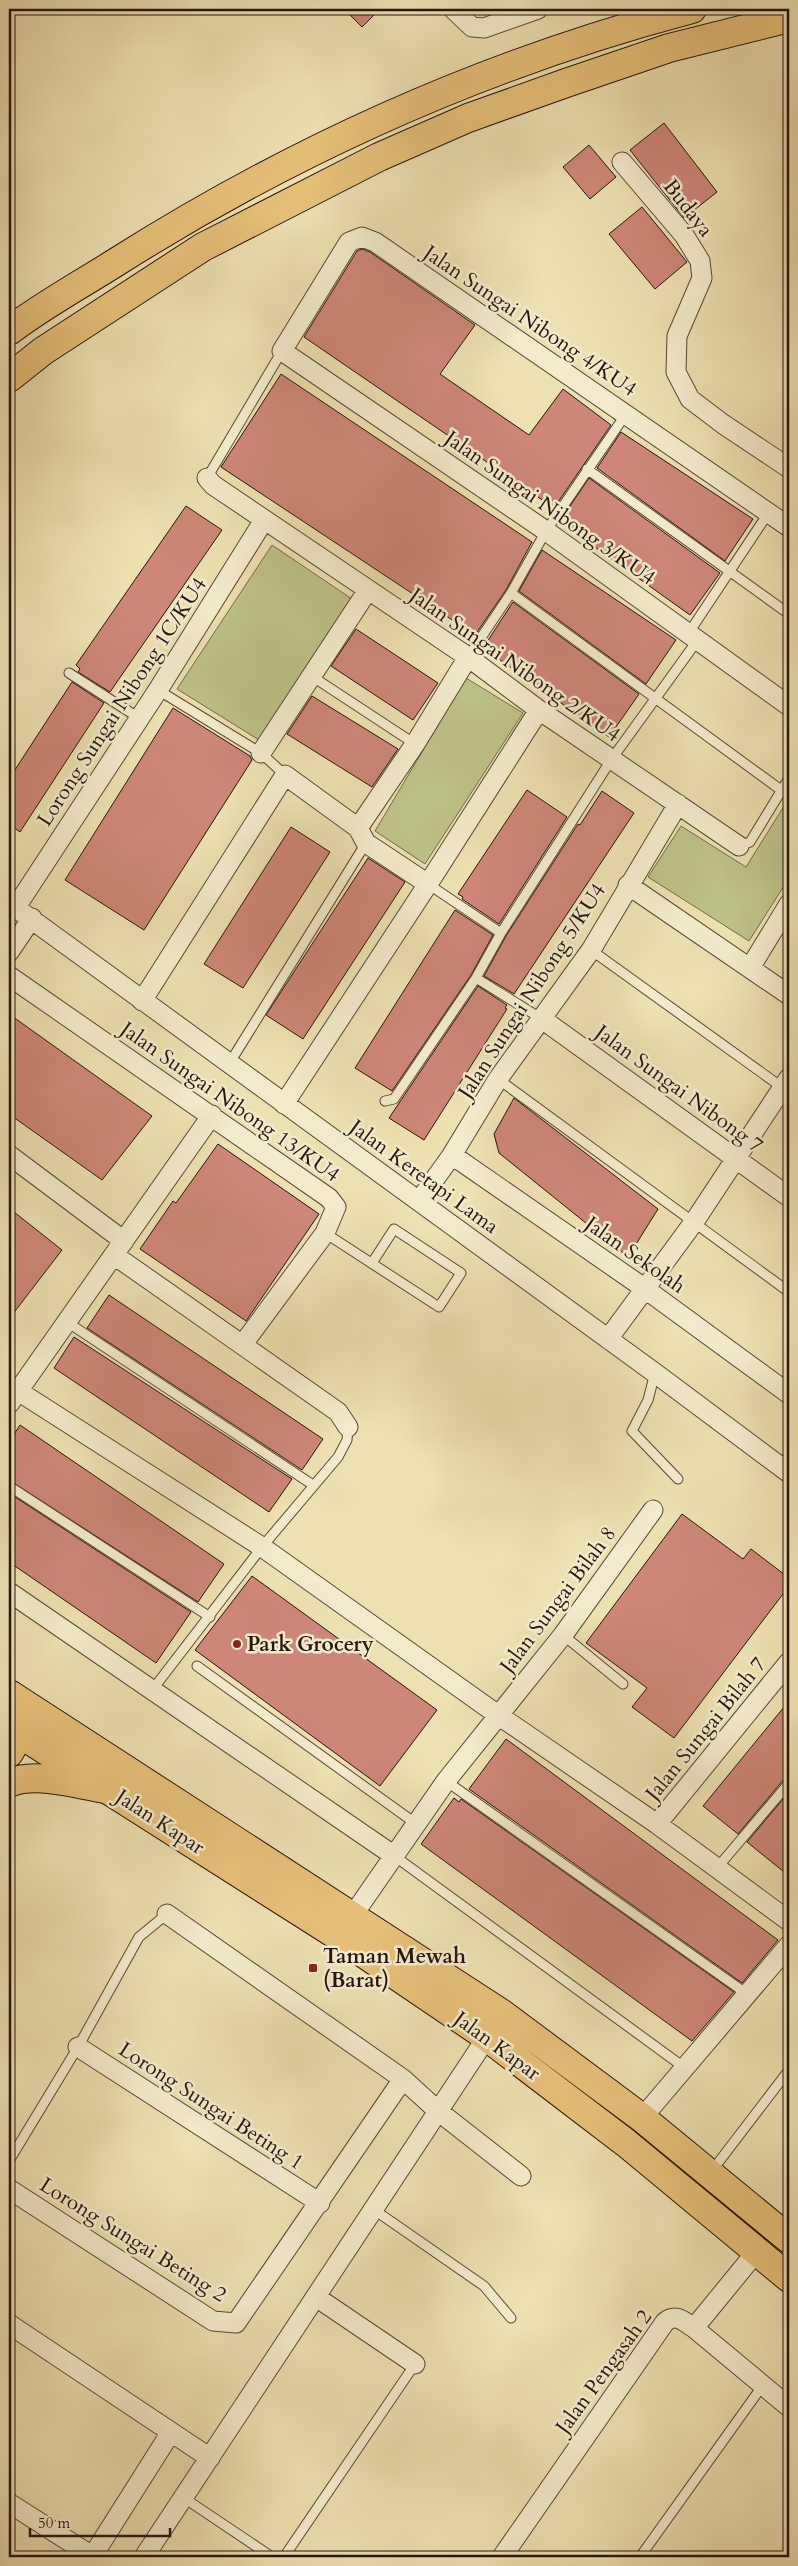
<svg xmlns="http://www.w3.org/2000/svg" width="798" height="2566" viewBox="0 0 798 2566" font-family="Cardo,serif">
	<rect width="100%" height="100%" fill="#ede0b1"/>
	<filter id="stains"><feTurbulence type="fractalNoise" baseFrequency=".004" numOctaves="4"/><feColorMatrix values="0 0 0 0 .2 0 0 0 0 .09 0 0 0 0 .02 0 0 0 .5 -.17"/></filter>
	<radialGradient id="worn" r=".72"><stop offset=".6" stop-color="#630" stop-opacity="0"/><stop offset="1" stop-color="#630" stop-opacity=".3"/></radialGradient>
	<path fill="#bdc188" stroke="#726a4a" d="M272,545L352,599L259,740L177,689Z
		M466,678L523,713L425,864L375,831Z
		M789,798V878L749,941L648,877L681,826L746,867Z"/>
	<path fill="#cd8677" stroke="#27140c" d="M344,9H380L362,27Z
		M664,123L717,192L684,218L630,150Z
		M589,145L616,177L590,199L563,167Z
		M642,207L687,262L655,289L609,234Z
		M362,249L370,252L475,325L440,374L529,435L563,389L611,425L554,508L304,337L357,251Z
		M281,374L532,542L506,590L475,635L221,467Z
		M621,432L753,519L725,561L597,468Z
		M589,478L720,573L690,615L564,525L569,518L564,515Z
		M186,506L222,530L110,692L78,672L80,669L76,665Z
		M542,550L676,640L646,684L519,591Z
		M513,602L639,694L609,737L483,648Z
		M356,629L438,683L413,720L331,666Z
		M72,682L104,703L20,832L9,824V779Z
		M312,696L398,749L372,787L287,734Z
		M173,708L250,756L252,760L144,930L65,880Z
		M527,790L567,817L499,924L462,899L463,897L458,894Z
		M602,791L634,813L514,994L484,976L506,936L578,824L580,825Z
		M291,827L330,852L243,988L204,964Z
		M368,858L405,882L303,1039L266,1015Z
		M455,910L493,935L471,975L392,1091L355,1068Z
		M478,986L507,1005L505,1008L507,1009L424,1140L389,1118Z
		M9,1014L152,1116L102,1180L9,1114Z
		M514,1098L658,1209L628,1257L499,1153L494,1134Z
		M218,1144L319,1214L246,1321L140,1249L173,1201L176,1203Z
		M9,1208L62,1250L9,1319Z
		M109,1295L323,1439L302,1470L87,1328Z
		M74,1337L292,1479L269,1512L54,1368Z
		M20,1425L224,1564L198,1602L9,1480V1442Z
		M9,1493L191,1612L156,1663L9,1562Z
		M682,1514L743,1559L751,1549L789,1578V1586L674,1738L632,1707L647,1688L586,1643Z
		M252,1576L437,1710L380,1786L195,1650Z
		M789,1701V1777L784,1779L738,1834L703,1806Z
		M506,1739L778,1940L742,1983L469,1789Z
		M789,1792V1876L747,1842Z
		M454,1798L459,1802L461,1799L734,1992L692,2041L421,1844Z"/>
	<g fill="none" stroke-linecap="round" stroke-linejoin="round">
		<g stroke="#584735" stroke-width="11">
			<path id="service" d="M587,469L789,614
				M207,478L282,351
				M511,593L781,790
				M688,634L769,512
				M468,657L511,593L546,531L626,414
				M69,673L139,718
				M313,677L415,744
				M158,690L261,753L285,775
				M739,846L750,842L789,778
				M428,884L501,933
				M591,950L783,1088
				M476,978L542,1019
				M229,1064L366,843
				M498,1079L789,1292
				M385,1101L394,1099L476,978L501,933L611,760L697,641
				M325,1233L439,1307L461,1273L394,1229L372,1263
				M67,1322L313,1485
				M655,1373L648,1400L632,1431L678,1479
				M9,1486L210,1617
				M563,1635L623,1684
				M197,1666L415,1823
				M153,1689L262,1547L338,1457L347,1440L348,1427
				M446,1781L747,1994
				M393,1855L685,2068
				M717,1868L789,1783
				M9,2161L78,2047L139,1937L167,1914
				M711,2172L789,2070
				M373,2209L484,2286L511,2318
				M184,2498L272,2557
				M284,2557L415,2364
				M640,2557L763,2385"/>
		</g>
		<g stroke="#584735" stroke-width="21">
			<path id="minor" d="M453,9L472,27L484,28L538,9
				M622,162L684,235L700,261L702,278L677,336L676,372L690,399L723,424L789,468
				M207,478L213,485L468,657L539,710L739,846
				M789,527L375,242L362,237L349,242L282,351L546,531L789,706
				M261,753L368,590
				M358,828L415,744L468,657
				M628,885L789,995
				M9,903L655,1373L789,1473
				M16,907L158,690L264,520
				M9,952L32,918
				M750,968L789,904
				M9,976L329,1198L336,1207L325,1233L243,1344
				M142,1001L285,775L358,828L366,843L428,884
				M542,1019L789,1197
				M284,1104L428,884L539,710
				M9,1155L124,1241
				M452,1155L644,1288L789,1394
				M419,1201L452,1155L498,1079L591,950L678,804
				M114,1255L338,1412L348,1427
				M608,1339L694,1222L789,1078
				M18,1391L262,1547L498,1715L657,1824L789,1921
				M9,1404L212,1115
				M9,1592L393,1855
				M657,1824L789,1662
				M167,1914L403,2079L438,2111L521,2176
				M353,1915L446,1781L563,1635L653,1510
				M78,2047L320,2203
				M642,2118L789,1945
				M9,2189L213,2321L236,2323L403,2079
				M316,2297L415,2364
				M9,2324L210,2458
				M694,2328L789,2407
				M9,2503L92,2556
				M92,2557L171,2432
				M144,2557L487,2037
				M502,2557L665,2322C676,2313 683,2321 694,2328L757,2251"/>
		</g>
		<g stroke="#27140c" stroke-width="30">
			<path id="trunk" d="M14,1697L501,2013L642,2118L789,2239
				M9,1727L338,1936L487,2037L626,2143L789,2278"/>
		</g>
		<g stroke="#27140c" stroke-width="30">
			<path id="motorway" d="M9,331C43,305 82,284 118,261C297,148 487,63 692,9
				M9,378L43,351L203,247L379,157L468,118L566,83L669,48L789,18
				M9,1697L11,1695
				M9,1753L34,1711
				M9,1783C35,1771 82,1785 109,1790"/>
		</g>
		<use href="#service" stroke="#f3ebcc" stroke-width="9"/>
		<use href="#minor" stroke="#f3ebcc" stroke-width="19"/>
		<use href="#trunk" stroke="#e6c078" stroke-width="28"/>
		<use href="#motorway" stroke="#e6c078" stroke-width="28"/>
	</g>
	<g fill="#8f2418" stroke="#f3ebcc" stroke-width="2">
		<circle cx="237" cy="1644" r="5"/>
		<rect x="308" y="1963" width="10" height="10" rx="2.5"/>
	</g>
	<g text-anchor="middle" dominant-baseline="central" stroke-width="5" stroke-linejoin="round" paint-order="stroke">
		<g font-size="21" fill="#27140c" stroke="#f3ebcc">
			<text transform="translate(688 208) rotate(52)">Budaya</text>
			<text transform="translate(530 321) rotate(34)">Jalan Sungai Nibong 4/KU4</text>
			<text transform="translate(550 508) rotate(35)">Jalan Sungai Nibong 3/KU4</text>
			<text transform="translate(515 665) rotate(35)">Jalan Sungai Nibong 2/KU4</text>
			<text transform="translate(122 702) rotate(-57)">Lorong Sungai Nibong 1C/KU4</text>
			<text transform="translate(532 991) rotate(-57)">Jalan Sungai Nibong 5/KU4</text>
			<text transform="translate(679 1089) rotate(36)">Jalan Sungai Nibong 7</text>
			<text transform="translate(230 1102) rotate(35)">Jalan Sungai Nibong 13/KU4</text>
			<text transform="translate(424 1177) rotate(36)">Jalan Keretapi Lama</text>
			<text transform="translate(635 1255) rotate(35)">Jalan Sekolah</text>
			<text transform="translate(558 1600) rotate(-53)">Jalan Sungai Bilah 8</text>
			<text transform="translate(706 1729) rotate(-51)">Jalan Sungai Bilah 7</text>
			<text transform="translate(160 1822) rotate(33)">Jalan Kapar</text>
			<text transform="translate(497 2046) rotate(36)">Jalan Kapar</text>
			<text transform="translate(211 2106) rotate(33)">Lorong Sungai Beting 1</text>
			<text transform="translate(133 2240) rotate(32)">Lorong Sungai Beting 2</text>
			<text transform="translate(604 2372) rotate(-54)">Jalan Pengasah 2</text>
		</g>
		<g font-size="21" font-weight="bold" fill="#27140c" stroke="#f3ebcc" text-anchor="start">
			<text x="247" y="1644">Park Grocery</text>
			<text x="323" y="1956">Taman Mewah<tspan x="323" dy="24">(Barat)</tspan></text>
		</g>
	</g>
	<rect width="798" height="2566" fill="none" stroke="#ede0b1" stroke-width="30"/>
	<rect x="10" y="10" width="778" height="2546" fill="none" stroke="#27140c" stroke-width="2.5"/>
	<rect x="15" y="15" width="768" height="2536" fill="none" stroke="#27140c"/>
	<path d="M30 2528v8h140v-8" fill="none" stroke="#27140c" stroke-width="2.5"/>
	<text x="38" y="2528" font-size="15" fill="#27140c" stroke="#f3ebcc" stroke-width="4" paint-order="stroke">50 m</text>
	<rect width="100%" height="100%" filter="url(#stains)"/>
	<rect width="100%" height="100%" fill="url(#worn)"/>
</svg>
